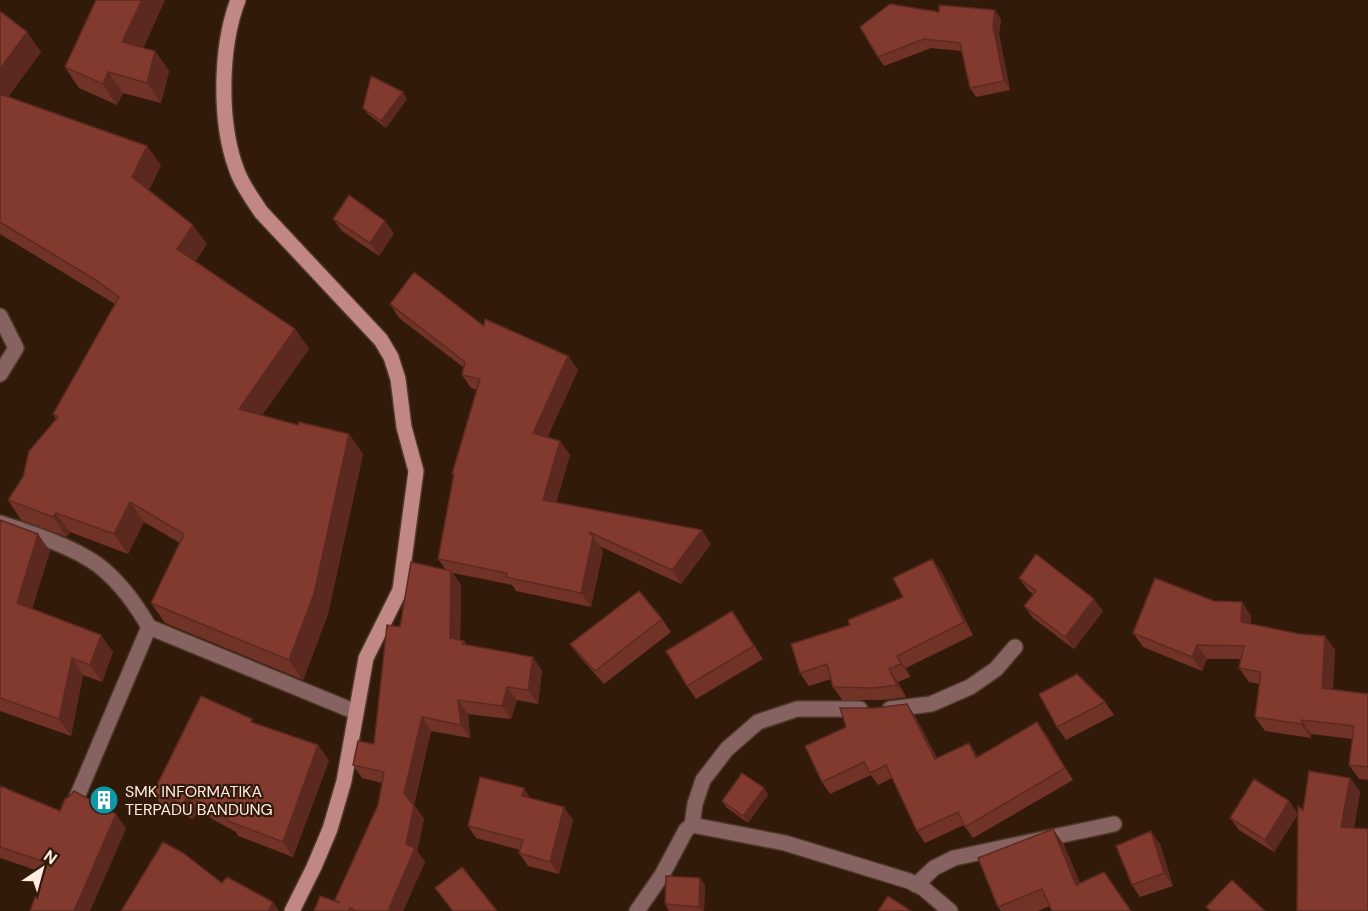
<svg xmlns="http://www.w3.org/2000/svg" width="1368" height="911" viewBox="0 0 1368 911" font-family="'DM Sans',sans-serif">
	<rect width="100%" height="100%" fill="#321a0b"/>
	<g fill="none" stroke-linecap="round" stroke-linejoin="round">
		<g stroke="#4f3829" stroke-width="18">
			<path id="lane" d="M0,316L16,348L0,374"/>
		</g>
		<g stroke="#4f3829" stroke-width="18">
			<path id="street" d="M0,523C31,533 78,548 103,569C122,585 137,606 149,627
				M890,709L931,704L970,687L996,669L1015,647
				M74,804L149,627L356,712
				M692,825L695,804L703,780L727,749L758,722L797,709H860
				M916,885L934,868L954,858L1114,824
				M637,911L662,875L686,830L692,825L785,843L909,881L923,888L950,911"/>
		</g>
		<g stroke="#4f3829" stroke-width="18">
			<path id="secondary" d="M238,0C220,47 219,121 236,168C241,184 252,198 261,212L381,340L391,357L398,379L404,427L416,471L400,590L366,658L344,781L330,829L314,867L292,911"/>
		</g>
		<use href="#lane" stroke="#866260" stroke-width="15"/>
		<use href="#street" stroke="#866260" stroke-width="15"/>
		<use href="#secondary" stroke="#c08784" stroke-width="15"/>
	</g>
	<path fill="#713228" d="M165,0L143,48L155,51L169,71L161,103L123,93L117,105L79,88L65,67Z
		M0,11L41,52L8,97L161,165L149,190L207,244L195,262L295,329L309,349L262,415L298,425L349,434L363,454L328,614L303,680L165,623L151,603L180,543L144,522L128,554L70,532L67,537L21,520L8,500L23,477L56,419L53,414L115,304L0,234Z
		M939,12L1001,19L999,34L1010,90L976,97L970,88L962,51L931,48L884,66L878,57Z
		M407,99L386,128L368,114L363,108Z
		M333,219L394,233L379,256L342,231Z
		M390,304L484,326L568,356L578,370L547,438L560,441L570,455L556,502L711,544L681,584L599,546L603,551L591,607L516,591L512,585L453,573L461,585L460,640L464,641L466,645L542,670L538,704L517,700L511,719L468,714L470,738L431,731L414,805L424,819L417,851L425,862L403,911H314L336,901L378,805L382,783L362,778L353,765L374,744L400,627L446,570L438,559L453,476L452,474L477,390L471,388L462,375L463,367L399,318Z
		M0,520L50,551L32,609L113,652L102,682L83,675L71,736L0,711Z
		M941,571L973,635L906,668L910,677L898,682L906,697L882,700H842L833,687L831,679L809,686L800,673L850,625L903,597Z
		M1019,578L1103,611L1074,649L1033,618L1024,606L1033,594L1028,590Z
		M1214,601L1242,602L1251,616V624L1300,634L1325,636L1335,650L1333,689L1368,694V780L1359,779L1349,765L1353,739L1311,734V738L1265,731L1255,717L1260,684L1249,682L1239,668L1241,659H1207L1202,671L1143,647L1133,633Z
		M662,619L671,632L604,684L579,656L570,644Z
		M740,623L763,659L696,699L687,686Z
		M1105,702L1114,715L1066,740L1057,727Z
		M915,716L937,758L977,755L978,757L1037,722L1073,780L973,838L964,825L925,843L917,831L892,778L878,785L871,775L830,794L822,782Z
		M255,723L329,760L293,857L238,836L236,832L198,811L193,819L163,808L153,793Z
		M1350,778L1360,792L1354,828L1368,911L1298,814L1274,852L1239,830L1230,818L1289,801L1298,814L1303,810Z
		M0,786L60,811L116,814L126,829L44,873L0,858Z
		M764,788L768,795L748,823L726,807L722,801Z
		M531,799L573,820L559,874L528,866L519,853L520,850L476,838L468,826Z
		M1053,829L1064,845L1080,883L1050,906L1038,911H1001L998,907Z
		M1160,844L1173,886L1140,897L1132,885Z
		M705,885L704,911H669L665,904Z"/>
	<path fill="#5c2920" d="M142,0H165L137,62L122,42Z
		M995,10L1001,19L999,34L1010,90L1004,81L993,26Z
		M27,32L41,52L0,108V69Z
		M155,51L169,71L161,103L147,83Z
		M108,72L123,93L117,105L103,84Z
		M403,92L407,99L386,128L381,121Z
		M147,146L161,165L145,196L132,177Z
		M385,221L394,233L379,256L370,243Z
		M193,225L207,244L190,269L177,249Z
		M295,329L309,349L253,428L239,409Z
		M568,356L578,370L543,447L533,433Z
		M349,434L363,454L328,614L303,680L289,660Z
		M560,441L570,455L553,514L543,500Z
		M130,502L144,522L128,554L114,534Z
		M56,513L70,532L67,537L53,517Z
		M702,530L711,544L681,584L672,570Z
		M38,534L50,551L28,620L17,603Z
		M593,537L603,551L591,607L581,593Z
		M932,559L941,571L973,635L964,622Z
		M451,571L461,585L460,652L450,638Z
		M1094,599L1103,611L1074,649L1065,637Z
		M1242,602L1251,616V636L1241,622Z
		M732,611L740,623L763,659L754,646Z
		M101,635L113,652L102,682L90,665Z
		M1325,636L1335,650L1332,702L1322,688Z
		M1197,645L1207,659L1202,671L1192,657Z
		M897,656L906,668L910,677L901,664Z
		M533,657L542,670L538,704L528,690Z
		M72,658L83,675L71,736L59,719Z
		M889,669L898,682L906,697L897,685Z
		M507,687L517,700L511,719L502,706Z
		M458,700L468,714L470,738L461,725Z
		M907,704L915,716L943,771L935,759Z
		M422,717L431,731L413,807L404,793Z
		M1302,720L1311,734V738L1301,724Z
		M1037,722L1046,734L1073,780L1065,768Z
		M969,743L977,755L984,770L976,758Z
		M318,745L329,760L293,857L283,842Z
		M1350,778L1360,792L1351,841L1341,827Z
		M524,788L532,801L522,796Z
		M764,788L768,795L748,823L743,816Z
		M188,796L198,811L193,819L183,804Z
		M1289,801L1298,814L1274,852L1265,840Z
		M414,806L424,819L417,851L425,862L403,911H388L406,844Z
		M564,807L573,820L559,874L550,862Z
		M116,814L126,829L90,911H74Z
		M1053,829L1064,845L1087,900L1076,885Z
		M1151,831L1160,844L1173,886L1164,873Z
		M700,878L705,885L704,911H702L699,907Z
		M273,902L279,911H268Z"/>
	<path fill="#833a2e" stroke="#5c2920" stroke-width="1.5" d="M96,0H142L122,42L155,51L147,83L108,72L103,84L65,67Z
		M890,4L939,12V5L995,10L993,26L1004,81L970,88L960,43L924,39L878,57L860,27Z
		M0,11L27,32L0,69Z
		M371,76L403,92L381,121L363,108Z
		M0,94L147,146L132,177L193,225L177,249L295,329L239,409L298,425L299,422L349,434L314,594L289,660L151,603L184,534L130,502L114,534L56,513L53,517L8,500L23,477L29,451L58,417L53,414L119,297L94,279L0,222Z
		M349,195L385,221L370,243L333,219Z
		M414,272L484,326L485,319L568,356L533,433L560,441L543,500L702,530L672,570L589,532L593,537L581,593L506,577L507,573L438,559L454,474H452L480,379L462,375L465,362L390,304Z
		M0,520L38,534L17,603L101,635L90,665L72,658L59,719L0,698Z
		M1036,554L1094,599L1065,637L1024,606L1036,591L1019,578Z
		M932,559L964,622L897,656L901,664L889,669L897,685L874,688L833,687L827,664L800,673L791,644L850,625L848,620L903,597L893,578Z
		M411,562L451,571L450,638L464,641L462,644L533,657L528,690L507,687L502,706L458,700L461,725L422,717L404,793L414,806L406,844L415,848L388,911H356L350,908L348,911H314L320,896L340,903L335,900L378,805L384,772L353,765L358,741L374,744L387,625L400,627Z
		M1155,578L1214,601L1242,602L1241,622L1300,634L1325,636L1322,688L1368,694V767L1349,765L1354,726L1302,720L1301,724L1255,717L1261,672L1239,668L1244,646L1197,645L1192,657L1133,633Z
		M639,591L662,619L595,671L570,644Z
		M732,611L754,646L687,686L666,651Z
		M1077,674L1105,702L1057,727L1039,694Z
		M201,696L252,719L251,722L318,745L283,842L228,821V819L188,796L183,804L153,793Z
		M907,704L935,759L969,743L976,758L1037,722L1065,768L965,827L958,812L917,831L886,765L870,773L864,762L822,782L805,746L846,727L840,708H875Z
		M1309,771L1350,778L1341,827L1368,829V911H1297L1298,806L1303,810Z
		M742,773L764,788L743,816L722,801Z
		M480,777L524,788L522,796L564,807L550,862L519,853L523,840L468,826Z
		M1254,779L1289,801L1265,840L1230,818Z
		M0,786L60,811L65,799L70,796L74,791L116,814L74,911H30L48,863L0,847Z
		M1053,829L1076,885L1104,872L1131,911H1052L1042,889L998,907L978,858Z
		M1151,831L1164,873L1132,885L1116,846Z
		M163,842L183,853L222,883L227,877L273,902L268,911H121Z
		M462,867L497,911H453L435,888Z
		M666,876L700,878L699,907L665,904Z
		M1232,880L1265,911H1211L1206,907Z
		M888,896L911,911H878Z"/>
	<defs>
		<g id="building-disc" transform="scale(1.5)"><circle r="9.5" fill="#0f9aa8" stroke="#321a0b"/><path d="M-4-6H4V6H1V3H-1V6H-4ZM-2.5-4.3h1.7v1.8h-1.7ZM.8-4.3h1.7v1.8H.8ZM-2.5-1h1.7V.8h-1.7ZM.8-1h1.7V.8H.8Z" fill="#fff"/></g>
	</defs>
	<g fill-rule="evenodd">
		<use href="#building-disc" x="104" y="800"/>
	</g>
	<g text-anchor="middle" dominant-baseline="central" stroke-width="4.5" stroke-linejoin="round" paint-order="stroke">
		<g font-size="16" fill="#ffede4" stroke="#321a0b" text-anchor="start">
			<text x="125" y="791">SMK INFORMATIKA<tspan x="125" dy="18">TERPADU BANDUNG</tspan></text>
		</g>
	</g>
	<g transform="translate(42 869) rotate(36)" stroke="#321a0b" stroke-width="4.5" paint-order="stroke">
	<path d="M0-4.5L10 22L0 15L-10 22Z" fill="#ffede4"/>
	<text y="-9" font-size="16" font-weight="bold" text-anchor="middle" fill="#ffede4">N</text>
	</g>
</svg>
